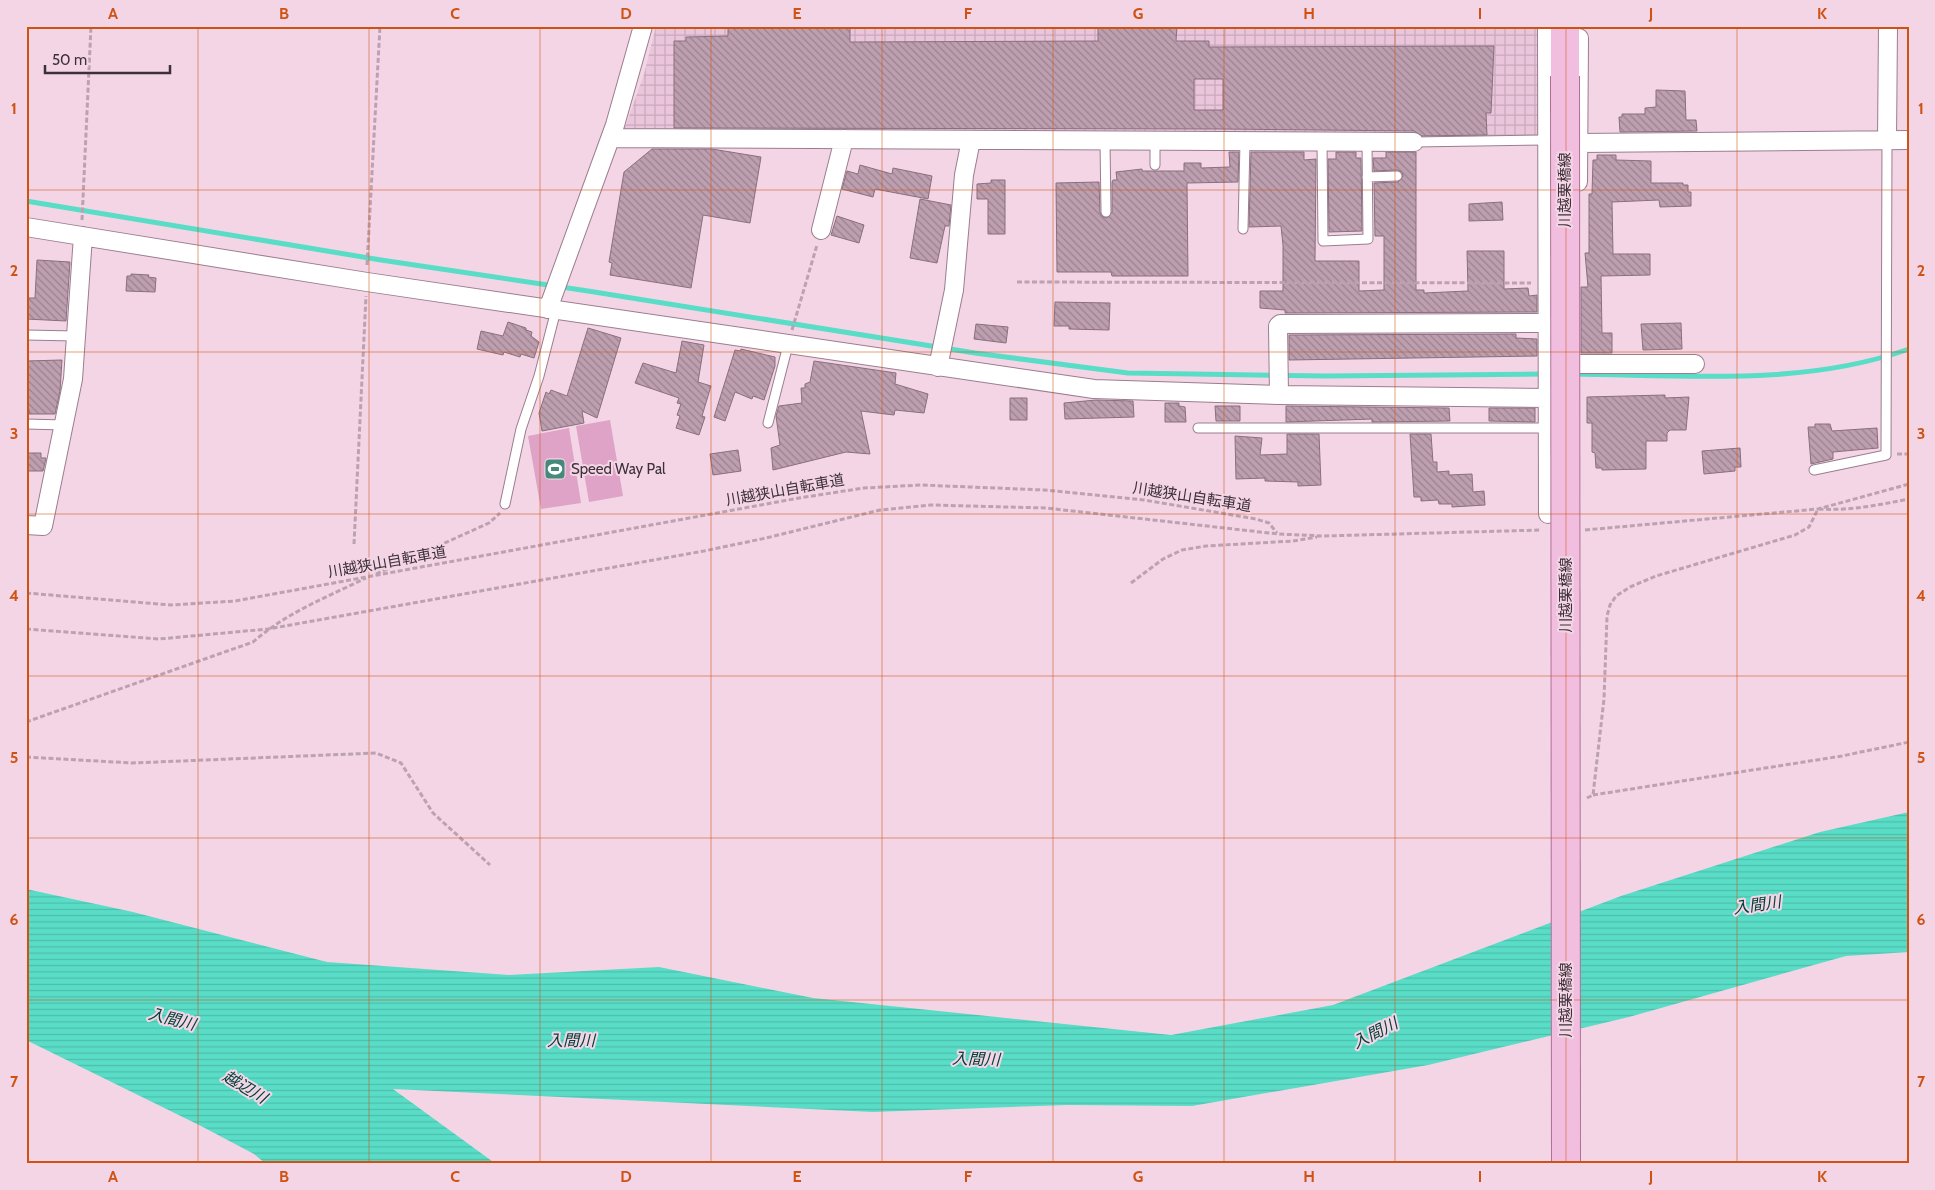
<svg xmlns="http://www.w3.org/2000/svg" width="1935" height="1190" viewBox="0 0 1935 1190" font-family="Cabin,'Noto Sans JP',sans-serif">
	<defs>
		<pattern id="industrial-grid" width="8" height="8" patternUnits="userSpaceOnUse" patternTransform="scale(1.25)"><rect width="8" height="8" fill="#ebc5db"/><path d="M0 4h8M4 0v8" fill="none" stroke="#caaabd"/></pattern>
		<pattern id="water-rules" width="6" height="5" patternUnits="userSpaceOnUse" patternTransform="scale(1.25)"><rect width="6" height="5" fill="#59ddc7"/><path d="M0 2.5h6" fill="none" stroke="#4ebeac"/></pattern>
		<pattern id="building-back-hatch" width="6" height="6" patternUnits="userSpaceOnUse" patternTransform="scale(1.25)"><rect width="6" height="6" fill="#bd9fb0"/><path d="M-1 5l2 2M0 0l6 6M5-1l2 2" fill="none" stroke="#9b8290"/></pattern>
	</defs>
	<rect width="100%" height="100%" fill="#f4d5e6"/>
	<path fill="url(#industrial-grid)" d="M656,26H1542V137L622,136L644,74Z"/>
	<path fill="#dea3c6" d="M610,420L623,496L589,502L576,426Z
		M569,428L581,503L541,509L528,436Z"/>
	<path fill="url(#water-rules)" d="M1909,812V952L1846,956L1629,1017L1428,1065L1192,1106L1067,1105L873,1112L393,1089L496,1164H266L254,1154L201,1126L26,1040V889L133,912L327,962L509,975L659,967L813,998L1171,1035L1333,1005L1621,896L1820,832Z"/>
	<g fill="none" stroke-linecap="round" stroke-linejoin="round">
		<path stroke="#59ddc7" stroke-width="5" d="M26,201L381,260L588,291L975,353L1128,373L1326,376L1544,374
			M1572,374C1683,375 1802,387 1909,349"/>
	</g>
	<path fill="url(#building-back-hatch)" stroke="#8a6f7f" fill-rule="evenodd" d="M728,26H850V42L1098,41V26H1177L1176,41H1209V47L1494,46L1491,113H1486L1487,135L1422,136L1414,131L1221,129L674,128V41H686V37L728,36ZM1194,79H1223V110H1194Z
		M1656,90L1685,91L1686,120H1696L1697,131L1620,132L1619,117H1622V114H1645V108L1656,107Z
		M652,149H712L761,157L750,223L703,215L691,288L610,275L612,263L609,262L624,172Z
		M1229,152H1239L1238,182L1187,183L1188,276H1112L1111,272H1057L1056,183L1099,182L1100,213L1103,217L1107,218L1112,212V182L1113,180H1117L1116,172L1142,169V171H1184V163H1201V168L1230,167Z
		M1251,152H1304V160L1316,159L1315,261H1359V291L1384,290V236H1375L1374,183L1398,182L1403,176L1402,172L1397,170L1374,171L1373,158H1386V152H1416V290H1424V293L1468,291L1467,251H1504V289L1528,288L1529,296L1537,295V312L1285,313V310L1260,308V291H1283V245L1281,226L1249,227Z
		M1336,152H1356V158H1361L1362,231L1329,232L1328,159H1336Z
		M1597,155H1616V160L1651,161V183H1683V185H1688V192H1691V206L1660,207L1659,200L1612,202L1613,254H1650V275L1601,276L1602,333H1612V353H1581V287H1588L1585,253H1589V194H1592L1593,160H1597Z
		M860,165L892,174L893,168L932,176L928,199L875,189L873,197L842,189L847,171L858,174Z
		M991,180H1005V234H988V199H977V184L991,183Z
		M920,199L951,205L949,226H945L937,263L910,258Z
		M1502,202L1503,220L1469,221V204Z
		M837,216L864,225L859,243L831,235Z
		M37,260L70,262L66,321L26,319V298H35Z
		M131,274L149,275L148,277L156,278L155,292L126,291L127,276H131Z
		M1055,302L1110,303L1109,330L1069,329V326H1054Z
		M508,322L526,328V330L532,332L531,336L539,342L534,358L521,354L520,357L504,352L503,355L477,349L481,331L503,336Z
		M1681,323L1682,349L1643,350L1641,324Z
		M976,324L1008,327L1006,343L974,339Z
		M588,328L621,338L597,418L582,411L584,423L542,431L539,413L546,392L549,394L551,390L567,396Z
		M1516,334V338L1537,339V356L1289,360V335Z
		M682,341L704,345L698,382L711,386L702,416L705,417L699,435L676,428L680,416L677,415L681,404L677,403L679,398L635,383L643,363L676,373Z
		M741,349L775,357V366L764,400L753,396L752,399L735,392L725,421L714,417L735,350L740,351Z
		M62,360L60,391L55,414H29V409H26V361Z
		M814,361L896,373L895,384L928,394L924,413L895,410L894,415L861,411L870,454L846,452L773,470L771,448L780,445L776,416L779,406L802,403L801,388H805V384L810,382Z
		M1665,395V398L1689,397L1686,430H1670L1667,433V441H1646V469L1602,470V468H1596L1595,453L1592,452V423H1587V397Z
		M1010,398H1027V420H1010Z
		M1096,400L1133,401L1134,417L1065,419L1064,403Z
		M1165,403H1179V406L1185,407L1186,422H1165Z
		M1215,406H1240V421H1216Z
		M1286,406L1449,408L1450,421L1372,422V419L1286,422Z
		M1489,408H1535V422L1489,421Z
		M1815,424H1830L1832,431L1877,428L1878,448L1833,452V459L1811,464L1808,427H1815Z
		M1287,434H1319L1321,485L1298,486V482L1265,481V478L1236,479L1235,436L1262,438L1260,455L1287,454Z
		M1410,434H1431L1433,462H1437V472L1449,471V475L1472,474L1473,492L1484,491L1485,505L1452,507V504H1439L1438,500L1421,501V497H1414Z
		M1740,448L1741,467H1735V471L1704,474L1702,451Z
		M738,450L741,471L713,475L710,454Z
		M26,453H41V458H46L43,471H26Z"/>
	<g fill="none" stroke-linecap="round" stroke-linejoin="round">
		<g stroke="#9a7e8e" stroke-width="11">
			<path id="service" d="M1105,141L1106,212
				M1322,142L1323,241L1368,239L1367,142
				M1414,142L1547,140
				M1155,165V141
				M1367,177L1397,176
				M1243,229L1245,142
				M26,335L75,336
				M768,423L788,345
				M26,424L65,425
				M1198,428H1548
				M1814,470L1886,455L1887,140
				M505,504L521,429L539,376L556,310"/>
		</g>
		<g stroke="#9a7e8e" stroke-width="20">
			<path id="minor" d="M1547,26L1548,514
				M611,138L1414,142
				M1887,140L1888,26
				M1579,143L1909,140
				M1578,182L1579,38
				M26,227L367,282L1094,389L1279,395L1549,398
				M821,230L844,139
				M548,309L615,125L643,26
				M1557,364H1695
				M938,367L954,290L964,175L971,140
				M1279,395L1278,326L1280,324L1548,323
				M26,525L43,526L73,379L83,236"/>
		</g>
		<g stroke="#ad7196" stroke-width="30">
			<path id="primary" d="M1565,26V76"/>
		</g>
		<path stroke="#bca2b0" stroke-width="3" stroke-dasharray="5 2.5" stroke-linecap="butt" d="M82,220L91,26
			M367,265L380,26
			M1017,282L1531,283
			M792,330L817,245
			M1897,454H1909
			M1585,530L1818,509L1909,484
			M354,544L366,296
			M376,574L489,523L500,513
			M1131,583L1163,559L1182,550L1206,546L1293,541L1317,537
			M26,593L171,605L235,601L799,498L864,488L921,485L1044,490L1144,500L1256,519L1269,523L1277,533
			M26,629L159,639L268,629L704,551L766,538L880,510L931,505L1046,508L1278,534L1324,536L1541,530
			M26,722L253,642C286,613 327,597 366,578
			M26,757L132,763L376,753L401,763L433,813L490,865
			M1593,795L1842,756L1909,742
			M1587,798L1593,795L1604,699L1607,616L1610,605L1616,596L1630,587L1656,576L1795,535L1809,527L1818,509C1850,511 1878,505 1909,499"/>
		<use href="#service" stroke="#fff" stroke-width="9"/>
		<use href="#minor" stroke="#fff" stroke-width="18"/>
		<use href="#primary" stroke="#f2bedf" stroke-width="28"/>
		<g stroke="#ad7196" stroke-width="30" stroke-linecap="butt">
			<path id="primary-bridge" d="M1565,76L1566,1164"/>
		</g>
		<use href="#primary-bridge" stroke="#f2bedf" stroke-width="28"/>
	</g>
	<path fill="none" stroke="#ce5313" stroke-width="1" stroke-opacity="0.55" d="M198,26V1164M369,26V1164M540,26V1164M711,26V1164M882,26V1164M1053,26V1164M1224,26V1164M1395,26V1164M1566,26V1164M1737,26V1164M26,190H1909M26,352H1909M26,514H1909M26,676H1909M26,838H1909M26,1000H1909"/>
	<defs>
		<g id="stadium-square" transform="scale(1.125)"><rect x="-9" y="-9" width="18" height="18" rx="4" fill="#45887c" stroke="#f4d5e6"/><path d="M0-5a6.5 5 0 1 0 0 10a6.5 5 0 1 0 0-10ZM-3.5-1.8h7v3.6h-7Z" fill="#fff"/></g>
	</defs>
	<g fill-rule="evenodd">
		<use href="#stadium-square" x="555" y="469"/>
	</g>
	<g text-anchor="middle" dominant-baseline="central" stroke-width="4" stroke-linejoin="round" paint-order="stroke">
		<g font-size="15" fill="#3d3138" stroke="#f4d5e6">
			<text transform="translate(1565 190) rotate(-90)">川越栗橋線</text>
			<text transform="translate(785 490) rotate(-10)">川越狭山自転車道</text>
			<text transform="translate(1192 497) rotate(9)">川越狭山自転車道</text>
			<text transform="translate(387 562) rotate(-10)">川越狭山自転車道</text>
			<text transform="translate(1566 595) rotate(-90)">川越栗橋線</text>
			<text transform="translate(1566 1000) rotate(-90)">川越栗橋線</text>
		</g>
		<g font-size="15" fill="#3d3138" stroke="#f4d5e6" text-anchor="start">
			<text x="571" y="469">Speed Way Pal</text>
		</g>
		<g font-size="16" font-style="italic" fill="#024138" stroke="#f4d5e6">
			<text transform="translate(1757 905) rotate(-8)">入間川</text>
			<text transform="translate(172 1019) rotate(14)">入間川</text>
			<text transform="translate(1375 1033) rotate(-27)">入間川</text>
			<text x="571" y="1040">入間川</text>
			<text transform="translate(976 1059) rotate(2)">入間川</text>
			<text transform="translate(245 1087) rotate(31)">越辺川</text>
		</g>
	</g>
	<rect width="1935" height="1190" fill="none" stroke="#f4d5e6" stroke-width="55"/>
	<path d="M45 65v8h125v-8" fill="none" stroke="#3d3138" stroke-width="2.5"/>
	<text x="52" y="65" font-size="15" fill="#3d3138" stroke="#f4d5e6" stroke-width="4" paint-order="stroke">50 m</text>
	<rect x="28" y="28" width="1880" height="1134" fill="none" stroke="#ce5313" stroke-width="2"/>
	<g font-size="16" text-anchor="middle" font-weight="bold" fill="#ce5313">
		<text x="113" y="19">A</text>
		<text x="284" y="19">B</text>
		<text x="455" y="19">C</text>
		<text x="626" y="19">D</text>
		<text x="797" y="19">E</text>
		<text x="968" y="19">F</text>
		<text x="1138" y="19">G</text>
		<text x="1309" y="19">H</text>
		<text x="1480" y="19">I</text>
		<text x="1651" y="19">J</text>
		<text x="1822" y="19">K</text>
		<text x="14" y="114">1</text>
		<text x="1921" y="114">1</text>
		<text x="14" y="276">2</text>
		<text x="1921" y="276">2</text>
		<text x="14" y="439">3</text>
		<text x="1921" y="439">3</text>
		<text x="14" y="601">4</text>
		<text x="1921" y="601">4</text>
		<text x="14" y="763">5</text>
		<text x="1921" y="763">5</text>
		<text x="14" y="925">6</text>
		<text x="1921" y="925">6</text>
		<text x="14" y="1087">7</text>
		<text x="1921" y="1087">7</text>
		<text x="113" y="1182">A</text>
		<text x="284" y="1182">B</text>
		<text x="455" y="1182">C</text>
		<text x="626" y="1182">D</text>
		<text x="797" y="1182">E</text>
		<text x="968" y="1182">F</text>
		<text x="1138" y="1182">G</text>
		<text x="1309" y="1182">H</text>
		<text x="1480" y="1182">I</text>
		<text x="1651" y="1182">J</text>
		<text x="1822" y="1182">K</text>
	</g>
</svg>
